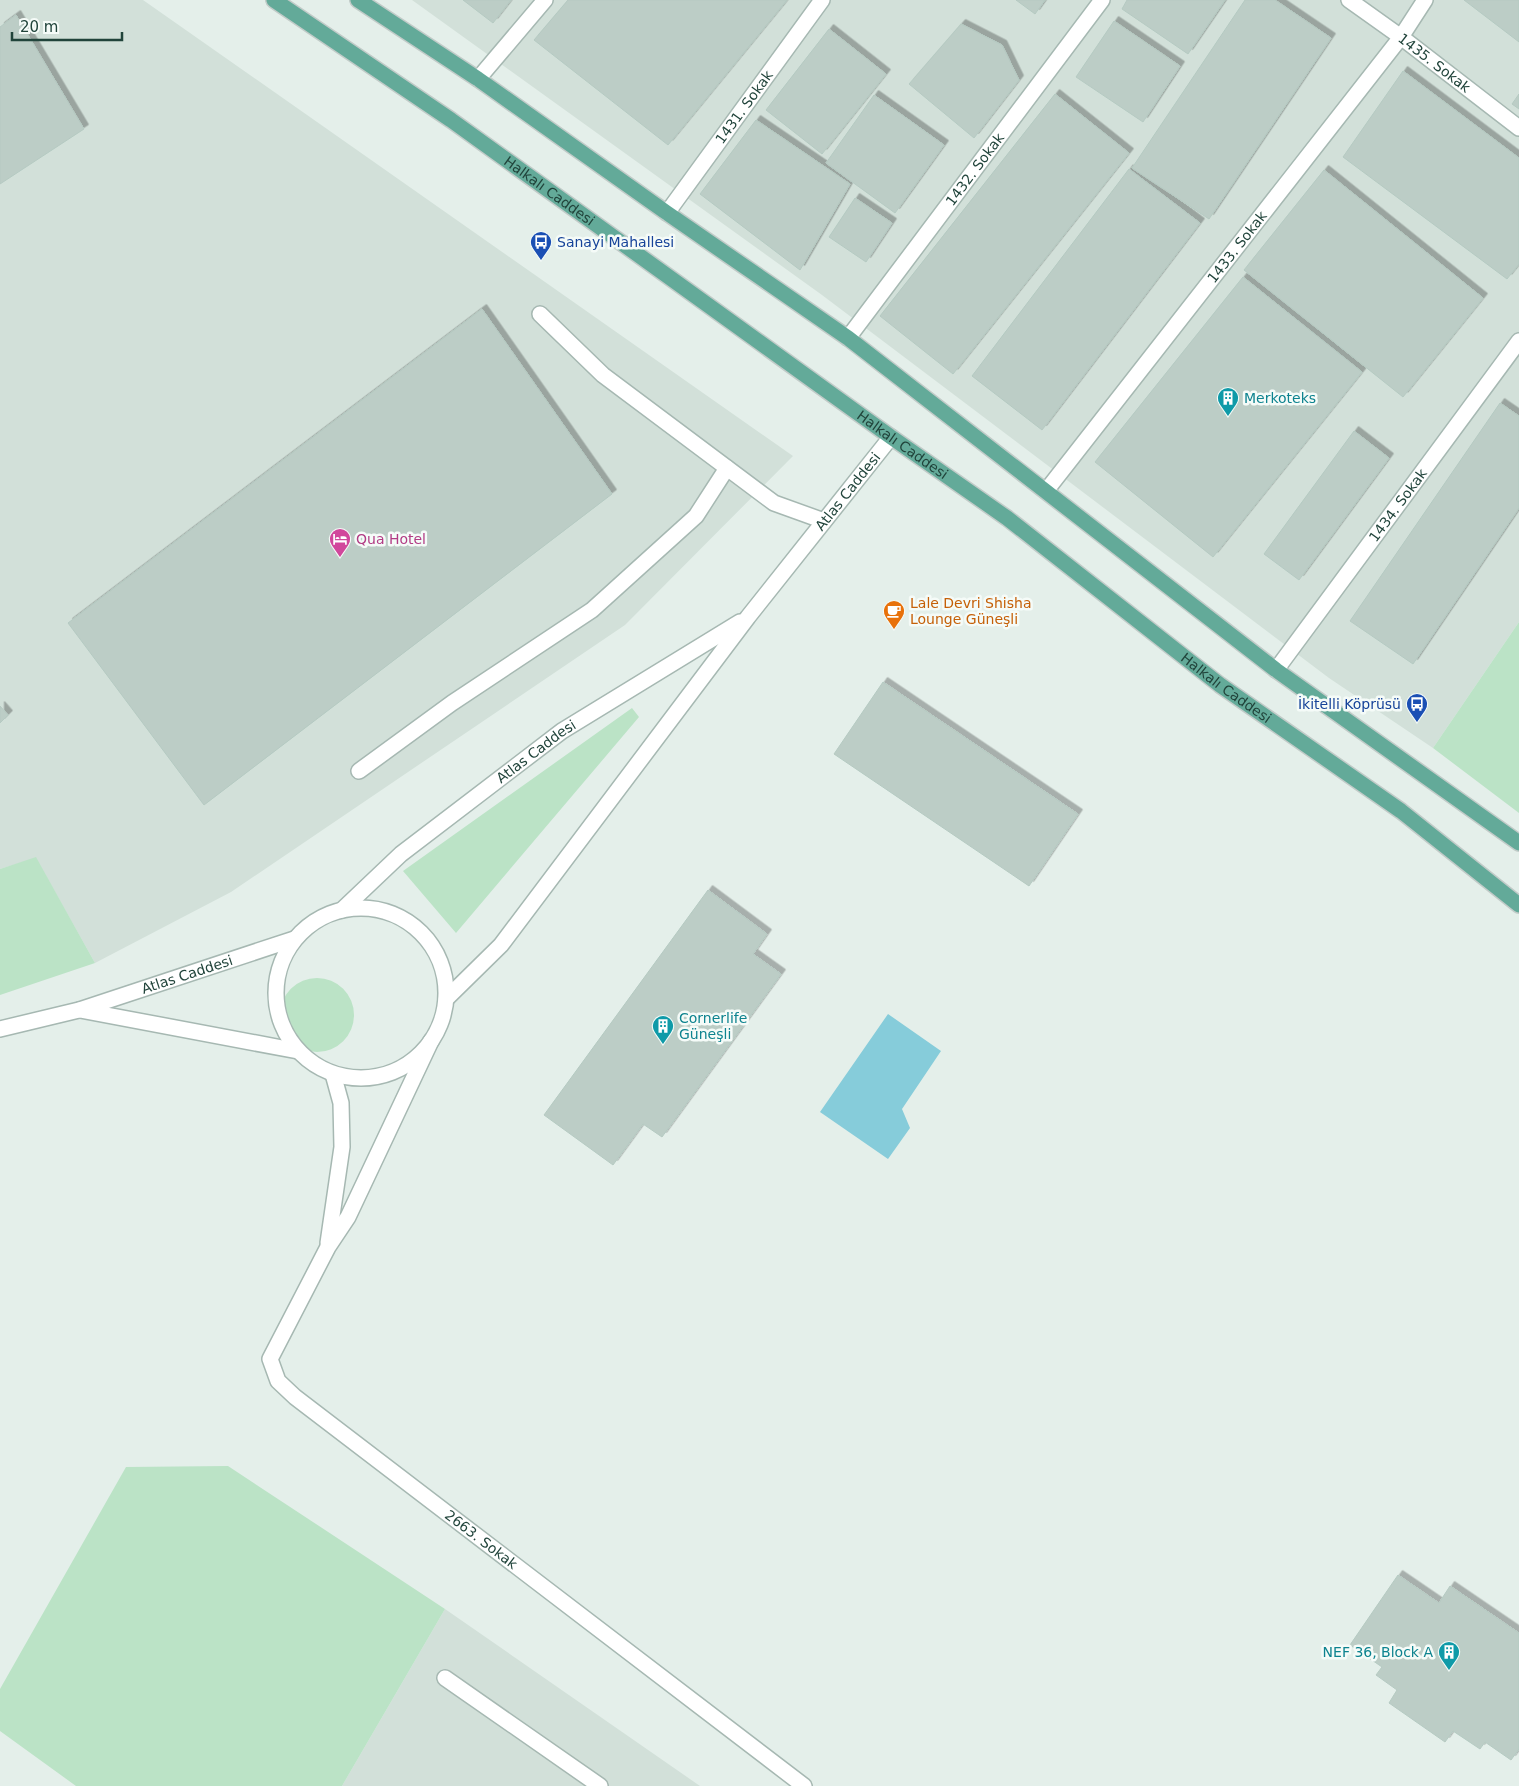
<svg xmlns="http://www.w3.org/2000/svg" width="1519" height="1786" viewBox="0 0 1519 1786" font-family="'DejaVu Sans',sans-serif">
	<defs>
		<filter id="shadow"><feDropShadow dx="4.5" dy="-4.5" stdDeviation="0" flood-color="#0004"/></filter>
	</defs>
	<rect width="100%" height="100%" fill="#e4efea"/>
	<path fill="#d2e0d9" d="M0,0H143L793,456L625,625L231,892L95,963L36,858L0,869Z
		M412,0H1519V622L1433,748L1329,678L822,295Z
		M445,1609L700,1786H342Z"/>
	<path fill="#bbe3c6" d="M1519,622V813L1433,748Z
		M632,708L639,717L456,933L403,871Z
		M36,857L95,963L0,995V869Z
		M280 1015a37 37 0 1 1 74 0a37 37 0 1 1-74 0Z
		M228,1466L445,1609L342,1786H76L0,1731V1689L126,1467Z"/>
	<path fill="#86ccda" d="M888,1014L941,1051L902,1109L910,1128L888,1159L820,1112Z"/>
	<path fill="#bccdc6" stroke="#b5cac2" filter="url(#shadow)" d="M463,0H511L493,23Z
		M568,0H787L668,145L534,40Z
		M1016,0H1045L1035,14Z
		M1127,0H1225L1188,54L1122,9Z
		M1245,0H1275L1331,38L1209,219L1132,168Z
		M1464,0H1519V42Z
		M16,15L84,129L0,184V27Z
		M1114,21L1180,66L1143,122L1076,77Z
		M961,24L1002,45L1019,80L974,138L909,84Z
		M829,29L886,74L822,154L766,110Z
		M1403,71L1519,158V264L1507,279L1343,157Z
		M1055,94L1129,153L953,374L880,316Z
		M1519,94V109L1512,104Z
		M874,95L944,145L895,213L826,163Z
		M756,120L850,184L800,270L700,194Z
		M1129,169L1200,223L1042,430L972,376Z
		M1324,170L1483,298L1403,397L1244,270Z
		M855,198L892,223L866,262L829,237Z
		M1243,277L1362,372L1213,557L1095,462Z
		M482,309L612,494L204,805L68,623Z
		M1500,403L1519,416V508L1413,664L1350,621Z
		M1354,431L1389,458L1299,580L1264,554Z
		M883,682L1078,814L1029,886L834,754Z
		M0,706L8,715L0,723Z
		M708,890L767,934L753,954L781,974L662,1137L643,1124L613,1165L544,1115Z
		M1398,1575L1439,1603L1450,1586L1519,1633V1749L1511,1760L1485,1742L1480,1749L1453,1731L1445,1742L1389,1703L1397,1690L1376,1675L1382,1667L1350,1645Z"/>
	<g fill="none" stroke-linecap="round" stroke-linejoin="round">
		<g stroke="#a6b8b2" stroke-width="18">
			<g id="minor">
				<path id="s1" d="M1349,0L1401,37L1519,128"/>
				<path d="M478,79L545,0"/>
				<path id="s2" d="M667,213L822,0"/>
				<path d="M540,314L603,375L774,503L824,521"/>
				<path id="s3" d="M848,338L1102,0"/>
				<path id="s4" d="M1046,491L1401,37L1425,0"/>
				<path id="s5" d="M1276,670L1519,341"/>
				<path d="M359,771L452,703L592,610L696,516L727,468"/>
				<circle cx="361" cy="993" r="85"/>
				<path id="s6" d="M342,910L401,854L562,731L740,622"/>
				<path id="s7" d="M446,999L501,945L748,617L891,437"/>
				<path d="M80,1010L298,1051"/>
				<path id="s8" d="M0,1029L79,1010L294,939"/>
				<path id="s9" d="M431,1041L348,1217L328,1247L270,1359L278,1381L295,1397L804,1786"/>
				<path d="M328,1243L342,1147L341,1103L333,1074"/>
				<path d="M445,1678L600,1786"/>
			</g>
		</g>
		<g stroke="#c1cbc8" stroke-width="18">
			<g id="major">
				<path id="s10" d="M274,0L451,120L891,437L1007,518L1220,685L1401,811L1519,905"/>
				<path d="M358,0L478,79L667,213L848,338L1276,670L1519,843"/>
			</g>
		</g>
		<use href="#minor" stroke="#fff" stroke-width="15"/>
		<use href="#major" stroke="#63aa99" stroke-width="15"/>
	</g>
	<defs>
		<g id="bus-pin" transform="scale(1.125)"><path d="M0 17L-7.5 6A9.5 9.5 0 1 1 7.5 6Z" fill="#1a4fb4" stroke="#f5fbf8"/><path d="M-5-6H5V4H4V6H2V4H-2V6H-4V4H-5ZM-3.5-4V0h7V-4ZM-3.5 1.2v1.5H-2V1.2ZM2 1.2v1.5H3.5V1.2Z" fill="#fff"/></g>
		<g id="building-pin" transform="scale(1.125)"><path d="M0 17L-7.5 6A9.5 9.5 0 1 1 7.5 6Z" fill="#0f9aa8" stroke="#f5fbf8"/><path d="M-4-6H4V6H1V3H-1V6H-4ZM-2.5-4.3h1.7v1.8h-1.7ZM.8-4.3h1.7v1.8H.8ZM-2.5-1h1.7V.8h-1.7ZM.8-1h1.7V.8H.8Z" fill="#fff"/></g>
		<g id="hotel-pin" transform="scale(1.125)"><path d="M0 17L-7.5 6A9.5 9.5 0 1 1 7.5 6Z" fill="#d1479c" stroke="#f5fbf8"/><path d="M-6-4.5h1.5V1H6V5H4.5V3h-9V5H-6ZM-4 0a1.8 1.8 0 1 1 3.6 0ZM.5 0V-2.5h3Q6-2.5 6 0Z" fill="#fff"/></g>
		<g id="cafe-pin" transform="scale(1.125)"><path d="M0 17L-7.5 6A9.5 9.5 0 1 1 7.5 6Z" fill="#e8710a" stroke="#f5fbf8"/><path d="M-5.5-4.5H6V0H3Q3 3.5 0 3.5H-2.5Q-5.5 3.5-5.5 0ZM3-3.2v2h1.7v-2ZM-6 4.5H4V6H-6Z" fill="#fff"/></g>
	</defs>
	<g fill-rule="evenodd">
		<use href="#bus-pin" x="541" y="242"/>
		<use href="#building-pin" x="1228" y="398"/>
		<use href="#hotel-pin" x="340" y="539"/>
		<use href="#cafe-pin" x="894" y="611"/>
		<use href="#bus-pin" x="1417" y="704"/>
		<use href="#building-pin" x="663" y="1026"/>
		<use href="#building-pin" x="1449" y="1652"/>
	</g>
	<g text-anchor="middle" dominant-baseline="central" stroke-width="5" stroke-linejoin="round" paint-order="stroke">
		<g font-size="14" fill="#21443b" stroke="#f5fbf8">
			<text stroke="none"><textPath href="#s1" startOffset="106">1435. Sokak</textPath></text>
			<text stroke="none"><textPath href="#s2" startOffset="131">1431. Sokak</textPath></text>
			<text stroke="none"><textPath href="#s3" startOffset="211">1432. Sokak</textPath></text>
			<text stroke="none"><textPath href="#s10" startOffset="335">Halkalı Caddesi</textPath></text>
			<text stroke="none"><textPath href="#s4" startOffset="310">1433. Sokak</textPath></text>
			<text stroke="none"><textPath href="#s10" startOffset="770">Halkalı Caddesi</textPath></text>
			<text stroke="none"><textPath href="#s7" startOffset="648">Atlas Caddesi</textPath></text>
			<text stroke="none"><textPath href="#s5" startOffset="205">1434. Sokak</textPath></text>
			<text stroke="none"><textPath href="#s10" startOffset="1175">Halkalı Caddesi</textPath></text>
			<text stroke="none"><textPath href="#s6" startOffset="251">Atlas Caddesi</textPath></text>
			<text stroke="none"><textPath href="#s8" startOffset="195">Atlas Caddesi</textPath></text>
			<text stroke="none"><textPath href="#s9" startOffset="638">2663. Sokak</textPath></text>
		</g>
		<g font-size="14" fill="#164399" stroke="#f5fbf8" text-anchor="start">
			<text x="557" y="242">Sanayi Mahallesi</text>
			<text x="1401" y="704" text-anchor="end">İkitelli Köprüsü</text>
		</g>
		<g font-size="14" fill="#0d838f" stroke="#f5fbf8" text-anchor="start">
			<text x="1244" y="398">Merkoteks</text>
			<text x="679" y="1018">Cornerlife<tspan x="679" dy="16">Güneşli</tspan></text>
			<text x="1433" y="1652" text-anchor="end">NEF 36, Block A</text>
		</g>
		<g font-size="14" fill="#b23c85" stroke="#f5fbf8" text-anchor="start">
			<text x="356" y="539">Qua Hotel</text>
		</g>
		<g font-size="14" fill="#c56008" stroke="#f5fbf8" text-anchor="start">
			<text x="910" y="603">Lale Devri Shisha<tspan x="910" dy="16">Lounge Güneşli</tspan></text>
		</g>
	</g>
	<path d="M12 32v8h110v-8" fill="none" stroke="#21443b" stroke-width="2.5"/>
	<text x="20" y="32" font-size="15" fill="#21443b" stroke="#f5fbf8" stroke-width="4" paint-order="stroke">20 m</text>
</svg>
